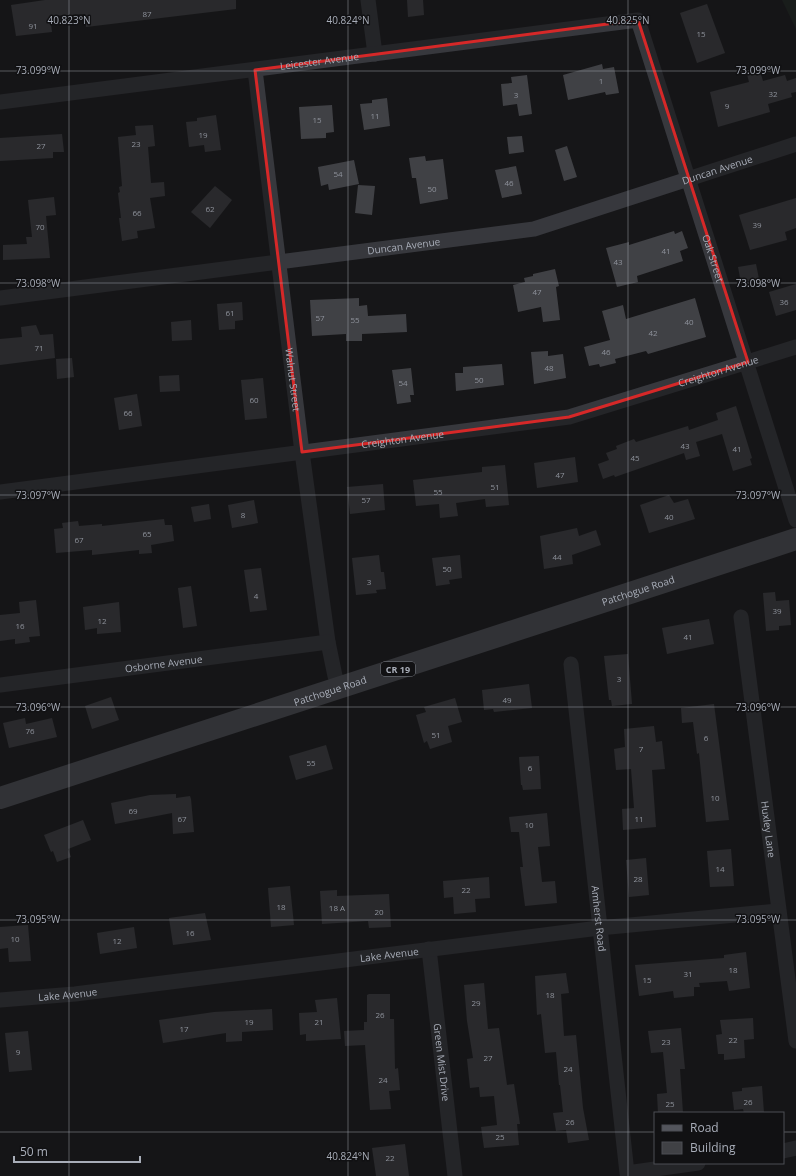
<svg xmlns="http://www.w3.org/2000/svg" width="796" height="1176" viewBox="0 0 796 1176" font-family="'Open Sans',sans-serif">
	<rect width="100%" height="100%" fill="#161618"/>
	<path fill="#1e261f" d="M782,0H796V29Z"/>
	<path fill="#404145" d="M45,0H236V9L86,27L85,14L50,16L52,32L16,36L11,5Z
		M407,0H423L424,15L408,17Z
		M707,4L725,53L697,63L680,13Z
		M602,64L603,69L614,67L619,93L606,95L605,92L568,100L563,75Z
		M760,71L763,81L785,75L787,81L796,78V92L791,93L792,97L768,104L770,112L718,127L710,92L749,82L747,74Z
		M527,75L532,114L519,116L517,104L503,106L501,84L512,83L511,77Z
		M387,98L390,126L364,130L360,104L372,103V100Z
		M332,105L334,132L326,133V138L301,139L299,107Z
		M216,115L221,150L205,152L204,145L189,147L186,122L197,121V118Z
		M153,125L155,146L148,147L151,183L164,182L165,196L150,198L155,228L137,231L138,238L122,241L119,218H121L118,193L120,192L119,187L122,186L118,137L136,135L135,126Z
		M62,134L64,152H53V158L0,161V138Z
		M522,136L524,152L509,154L507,137Z
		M567,146L577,177L564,181L555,150Z
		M425,156L426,161L443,159L448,199L420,204L416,178H412L409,158Z
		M354,160L359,184L329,190L328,184L321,186L318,167Z
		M516,166L522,194L502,198L495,170Z
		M358,185L375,186L372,215L355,213Z
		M215,186L232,200L210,228L191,212Z
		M54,197L56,215L46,216L50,258L3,260V245L27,244L26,237H32L28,200Z
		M796,198V228L785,232L787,240L750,250L739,215Z
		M674,231L675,234L682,231L688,248L680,251L683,261L637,276L638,282L617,287L606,248L629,242V245Z
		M756,264L759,279L741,283L738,267Z
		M555,269L559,286L556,287L560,320L543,322L541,307L518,312L513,285L525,282L524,278L533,276V274Z
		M796,284V310L776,316L769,292Z
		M359,298V306L367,305L368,316L406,314L407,332L362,334V341H346V334L312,336L310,300Z
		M695,298L706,337L648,354L646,351L615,359L616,363L600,367L599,364L589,366L584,347L610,340L602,311L623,305L626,319Z
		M242,302L243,320L235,321V329L219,330L217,304Z
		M191,320L192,340L172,341L171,322Z
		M36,325L40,335L53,334L55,358L0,365V339L22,337L21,327Z
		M548,351V356L563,354L566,378L534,384L531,352Z
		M72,358L74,377L57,379L56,359Z
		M502,364L504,385L456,391L455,373H463V367Z
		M411,368L414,395H410L411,402L397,404L392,370Z
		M179,375L180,391L160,392L159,376Z
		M263,378L267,418L245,420L241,380Z
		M137,394L142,426L119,430L114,398Z
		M736,406L752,458L750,459L752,465L733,471L722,434L696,442L700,456L686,460L684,453L615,477L614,475L603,479L598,464L609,460L606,453L617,449L616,446L634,439L636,442L688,426L689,430L718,420L716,413Z
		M575,457L578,482L537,488L534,463Z
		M505,465L509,505L486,507L485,499L456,503L458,516L440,518L439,504L416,506L413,480L482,472V467Z
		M383,484L385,510L350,514L347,487Z
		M669,495L674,503L688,499L695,519L649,533L640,505Z
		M254,500L258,523L232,528L228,505Z
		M209,504L211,519L194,522L191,507Z
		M164,519L165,525H172L174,541L151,545L152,553L139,554V550L92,555V550L56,553L54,529L63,528L62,523L78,521L79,526L102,524V526Z
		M577,528L579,536L596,530L601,545L572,555L573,564L544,569L540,536Z
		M379,555L381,572H384L386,589L376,590L377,593L356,595L352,558Z
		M460,555L462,578L449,580L450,584L436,586L432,558Z
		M261,568L267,610L250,612L244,570Z
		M191,586L197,626L183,628L178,588Z
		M775,592L776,601L789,600L791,625L779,626V630L766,631L763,593Z
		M36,600L40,636L29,637L30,642L15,644V639L0,641V615L20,613L19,602Z
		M119,602L121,632L97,634V628L85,630L83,607Z
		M709,619L714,644L667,654L662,628Z
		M628,654L632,704L612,706L611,700H609L604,656Z
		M529,684L532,708L494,712L493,709L484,710L482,690Z
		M111,697L119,720L92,729L85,706Z
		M455,698L462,722L448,726L452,742L430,749L427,741L424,743L416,715L426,712L424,707Z
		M714,704L729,820L706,822L699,753L697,754L693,722L682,723L681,708Z
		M25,718L26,724L52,718L57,737L9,748L3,723Z
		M654,726L656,742L662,741L665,769L652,770L656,827L623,830L622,809L634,808L631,769L616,770L614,749L625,747L624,729Z
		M326,745L333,769L296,780L289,756Z
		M539,756L541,789L523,790L522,785H521L519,757Z
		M176,794V798L190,796L191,799L194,832L173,834L172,813L115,824L111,803L150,795Z
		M547,813L550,846L538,847L542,882L555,881L557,903L525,906L520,867H523L519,832H511L509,817Z
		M83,820L91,840L68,849L71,857L57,862L53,851L51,852L44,835Z
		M731,849L734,886L710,887L707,851Z
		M646,858L649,895L629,897L626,860Z
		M489,877L490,898L475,899L476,912L454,914L453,897L444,898L443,881Z
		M290,886L294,925L271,927L268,888Z
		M337,890V896L389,894L391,927L369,928L368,921L322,924L320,891Z
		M205,913L211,940L173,945L169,918Z
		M28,925L31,961L9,962L8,948L0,949V927Z
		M134,927L137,948L100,954L97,933Z
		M746,952L750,988L729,991L727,981L699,983L700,987H694V996L674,998L673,991L639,996L635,965L724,958V955Z
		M566,973L569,993L561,994L564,1036L576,1035L583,1108L589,1140L568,1143L566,1130L556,1131L553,1113L563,1112L560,1085H559L556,1052L545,1053L541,1014L537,1015L535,976Z
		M484,983L488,1029L499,1028L507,1085L514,1084L520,1124H517L519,1145L484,1148L481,1127L497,1125L494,1096L480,1097L479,1087L470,1088L467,1059L473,1058L467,1021L464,985Z
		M369,994H390V1019H394L395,1069L398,1068L400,1090L389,1091L391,1109L370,1110L365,1045L345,1046L344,1031L364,1030V1022H367V995Z
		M337,998L341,1039L306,1041V1034L300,1035L299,1013L317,1012L315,1000Z
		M272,1009L273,1030L242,1032V1041L226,1042V1033L163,1043L159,1020L214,1012Z
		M753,1018L754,1039L744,1040L745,1058L724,1060V1054H718L716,1035L722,1034L720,1020Z
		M681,1028L685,1069H680L683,1113H658L657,1094L667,1093L663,1052L651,1053L648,1031Z
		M28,1031L32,1070L9,1072L5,1033Z
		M762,1086L764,1113H744L743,1109L734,1110L732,1092L742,1091V1088Z
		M405,1144L409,1176H376L372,1148Z"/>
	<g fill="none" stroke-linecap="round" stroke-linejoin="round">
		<g stroke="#37383d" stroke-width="15">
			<path d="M368,0L375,54"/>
			<path id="s1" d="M255,70L302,452L328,642L335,676L340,687"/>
			<path id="s2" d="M0,102L638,20L796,520"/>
			<path id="s3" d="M0,298L534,229L796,144"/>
			<path id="s4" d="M0,492L569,417L796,347"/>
			<path id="s5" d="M741,617L796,1041"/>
			<path id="s6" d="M571,664L627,1173L698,1163"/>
			<path id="s7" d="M0,685L328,642"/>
			<path id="s8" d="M429,949L455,1176"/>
			<path id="s9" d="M0,1000L75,994L599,928L778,911"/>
			<path d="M783,1151L796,1148"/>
		</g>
		<path stroke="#53555c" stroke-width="22" id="s10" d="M0,798L796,539"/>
	</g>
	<path d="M0 0H796V1176H0ZM638,20L748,362L569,417L302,452L255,70Z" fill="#161618" fill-opacity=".55" fill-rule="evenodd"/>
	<path fill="none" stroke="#d62828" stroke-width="3" stroke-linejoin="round" d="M638,20L748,362L569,417L302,452L255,70Z"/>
	<path fill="none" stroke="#a8adb8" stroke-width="1" stroke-opacity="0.45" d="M69,0V1176M348,0V1176M628,0V1176M0,71H796M0,283H796M0,495H796M0,707H796M0,920H796M0,1132H655M783,1132H796"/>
	<g text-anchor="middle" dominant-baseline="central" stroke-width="3" stroke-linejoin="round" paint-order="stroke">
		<g font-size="8" fill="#8e929b">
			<text x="147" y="13">87</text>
			<text x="33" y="25">91</text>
			<text x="701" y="33">15</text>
			<text x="601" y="80">1</text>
			<text x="773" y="93">32</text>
			<text x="516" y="94">3</text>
			<text x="727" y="105">9</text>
			<text x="375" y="115">11</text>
			<text x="317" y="119">15</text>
			<text x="203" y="134">19</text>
			<text x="136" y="143">23</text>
			<text x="41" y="145">27</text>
			<text x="338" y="173">54</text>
			<text x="509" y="182">46</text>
			<text x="432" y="188">50</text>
			<text x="210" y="208">62</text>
			<text x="137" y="212">66</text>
			<text x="757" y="224">39</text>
			<text x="40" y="226">70</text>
			<text x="666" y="250">41</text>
			<text x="618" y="261">43</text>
			<text x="537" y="291">47</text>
			<text x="784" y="301">36</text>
			<text x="230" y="312">61</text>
			<text x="320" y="317">57</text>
			<text x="355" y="319">55</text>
			<text x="689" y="321">40</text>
			<text x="653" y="332">42</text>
			<text x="39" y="347">71</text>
			<text x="606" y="351">46</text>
			<text x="549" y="367">48</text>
			<text x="479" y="379">50</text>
			<text x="403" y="382">54</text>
			<text x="254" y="399">60</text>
			<text x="128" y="412">66</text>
			<text x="685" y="445">43</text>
			<text x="737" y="448">41</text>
			<text x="635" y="457">45</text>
			<text x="560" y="474">47</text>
			<text x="495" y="486">51</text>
			<text x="438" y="491">55</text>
			<text x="366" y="499">57</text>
			<text x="243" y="514">8</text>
			<text x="669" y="516">40</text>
			<text x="147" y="533">65</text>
			<text x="79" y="539">67</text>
			<text x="557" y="556">44</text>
			<text x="447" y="568">50</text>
			<text x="369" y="581">3</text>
			<text x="256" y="595">4</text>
			<text x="777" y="610">39</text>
			<text x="102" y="620">12</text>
			<text x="20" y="625">16</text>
			<text x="688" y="636">41</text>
			<text x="619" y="678">3</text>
			<text x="507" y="699">49</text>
			<text x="30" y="730">76</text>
			<text x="436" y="734">51</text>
			<text x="706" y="737">6</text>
			<text x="641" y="748">7</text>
			<text x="311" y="762">55</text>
			<text x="530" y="767">6</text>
			<text x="715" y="797">10</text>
			<text x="133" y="810">69</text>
			<text x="182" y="818">67</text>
			<text x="639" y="818">11</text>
			<text x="529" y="824">10</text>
			<text x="720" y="868">14</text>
			<text x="638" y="878">28</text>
			<text x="466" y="889">22</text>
			<text x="281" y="906">18</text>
			<text x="337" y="907">18 A</text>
			<text x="379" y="911">20</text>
			<text x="190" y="932">16</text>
			<text x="15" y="938">10</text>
			<text x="117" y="940">12</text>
			<text x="733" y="969">18</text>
			<text x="688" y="973">31</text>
			<text x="647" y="979">15</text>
			<text x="550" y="994">18</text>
			<text x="476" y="1002">29</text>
			<text x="380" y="1014">26</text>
			<text x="249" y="1021">19</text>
			<text x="319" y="1021">21</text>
			<text x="184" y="1028">17</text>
			<text x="733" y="1039">22</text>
			<text x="666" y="1041">23</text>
			<text x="18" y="1051">9</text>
			<text x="488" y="1057">27</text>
			<text x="568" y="1068">24</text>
			<text x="383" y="1079">24</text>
			<text x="748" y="1101">26</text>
			<text x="670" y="1103">25</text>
			<text x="570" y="1121">26</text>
			<text x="500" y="1136">25</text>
			<text x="390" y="1157">22</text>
		</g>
		<rect fill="#111113" stroke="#7b7e86" stroke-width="1" x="381" y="662" width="34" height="14" rx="3"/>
		<g font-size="9" font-weight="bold" fill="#a8adb8">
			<text x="398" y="669">CR 19</text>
		</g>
		<g font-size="10" fill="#a8adb8" stroke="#111113">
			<text stroke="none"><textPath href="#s2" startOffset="322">Leicester Avenue</textPath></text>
			<text stroke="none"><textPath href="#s3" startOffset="731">Duncan Avenue</textPath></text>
			<text stroke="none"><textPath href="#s3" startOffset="407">Duncan Avenue</textPath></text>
			<text stroke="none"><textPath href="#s2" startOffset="893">Oak Street</textPath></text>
			<text stroke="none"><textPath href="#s4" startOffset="730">Creighton Avenue</textPath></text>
			<text stroke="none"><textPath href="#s1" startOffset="312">Walnut Street</textPath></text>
			<text stroke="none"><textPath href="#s4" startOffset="406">Creighton Avenue</textPath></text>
			<text stroke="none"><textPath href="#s10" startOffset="671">Patchogue Road</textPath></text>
			<text stroke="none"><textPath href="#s7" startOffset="165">Osborne Avenue</textPath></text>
			<text stroke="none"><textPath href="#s10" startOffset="347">Patchogue Road</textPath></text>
			<text stroke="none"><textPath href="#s5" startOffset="214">Huxley Lane</textPath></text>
			<text stroke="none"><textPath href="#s6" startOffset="256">Amherst Road</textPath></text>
			<text stroke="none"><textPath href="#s9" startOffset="392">Lake Avenue</textPath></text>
			<text stroke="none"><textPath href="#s9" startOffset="68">Lake Avenue</textPath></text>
			<text stroke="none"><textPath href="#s8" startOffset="114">Green Mist Drive</textPath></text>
		</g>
	</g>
	<g font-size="10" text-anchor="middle" fill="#a8adb8" stroke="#111113" stroke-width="3" stroke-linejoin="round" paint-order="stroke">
		<text x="69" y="24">40.823°N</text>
		<text x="348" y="24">40.824°N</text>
		<text x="628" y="24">40.825°N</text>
		<text x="758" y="74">73.099°W</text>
		<text x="38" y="74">73.099°W</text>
		<text x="38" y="287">73.098°W</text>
		<text x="758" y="287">73.098°W</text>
		<text x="38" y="499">73.097°W</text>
		<text x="758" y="499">73.097°W</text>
		<text x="38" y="711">73.096°W</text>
		<text x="758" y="711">73.096°W</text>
		<text x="38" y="923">73.095°W</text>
		<text x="758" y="923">73.095°W</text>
		<text x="348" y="1160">40.824°N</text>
	</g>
	<rect x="654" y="1112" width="130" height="52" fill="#111113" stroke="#4d4f55"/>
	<rect x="662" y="1125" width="20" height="6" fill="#53555c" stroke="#4d4f55"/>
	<text x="690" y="1132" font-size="12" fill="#a8adb8">Road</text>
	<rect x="662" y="1142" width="20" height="12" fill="#404145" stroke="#4d4f55"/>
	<text x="690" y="1152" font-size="12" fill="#a8adb8">Building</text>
	<path d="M14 1156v6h126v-6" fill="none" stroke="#a8adb8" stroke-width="2"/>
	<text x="20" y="1156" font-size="12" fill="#a8adb8" stroke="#111113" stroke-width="3" paint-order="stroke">50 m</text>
</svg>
